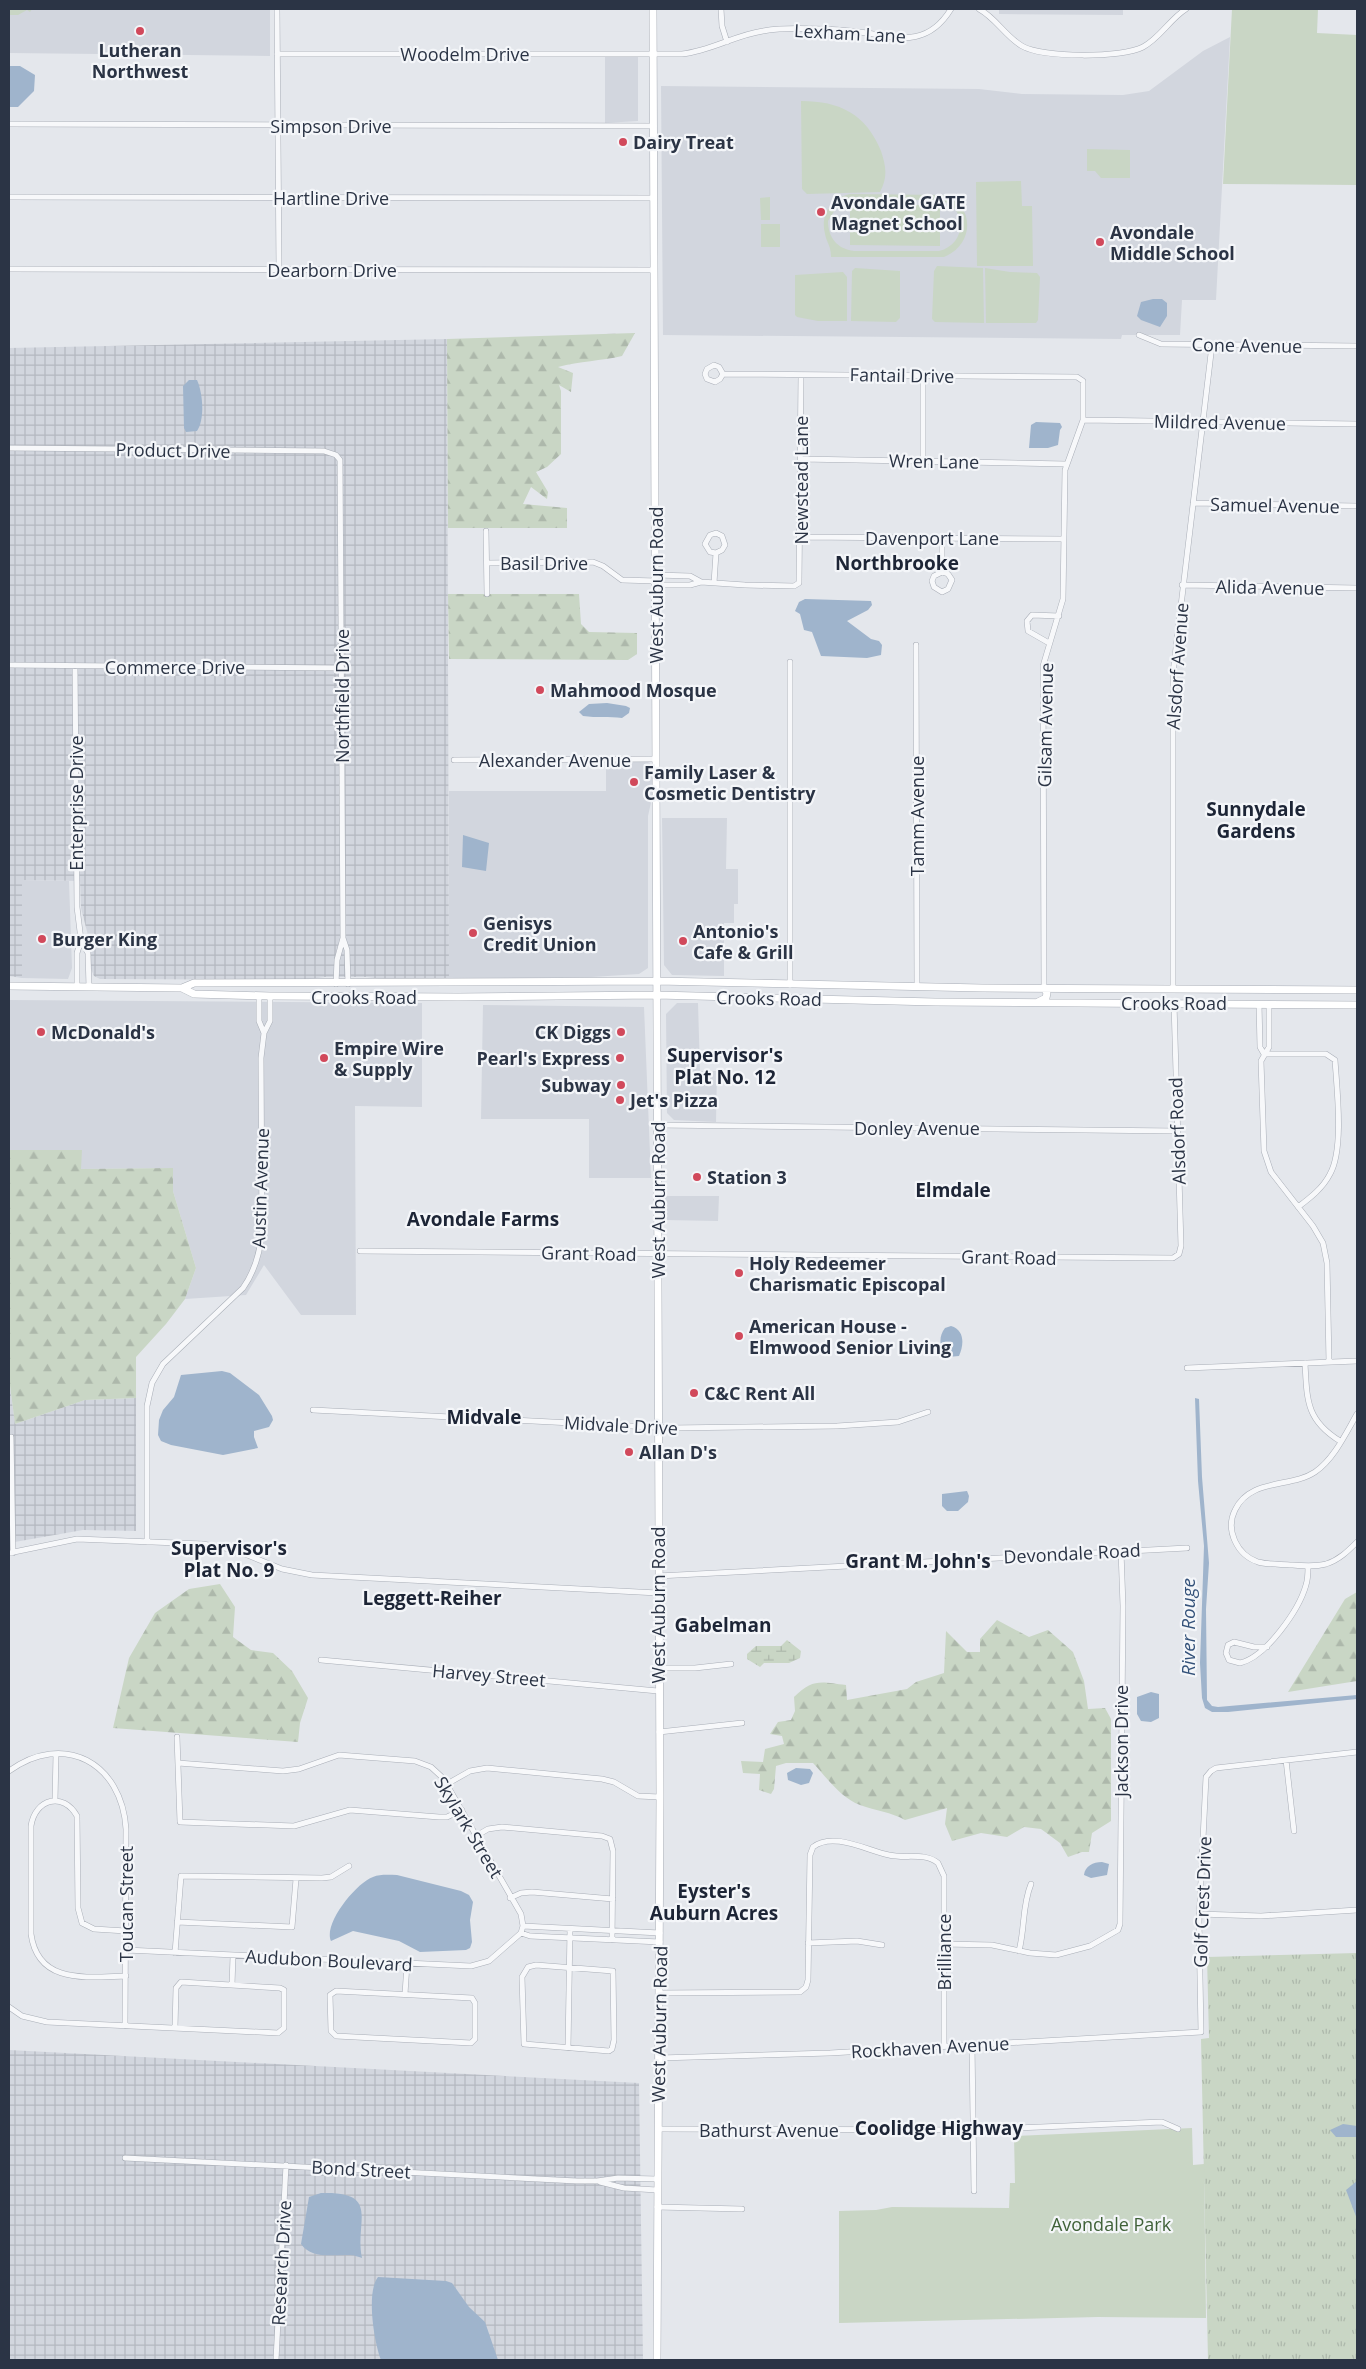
<svg xmlns="http://www.w3.org/2000/svg" width="1366" height="2369" viewBox="0 0 1366 2369" font-family="'Open Sans',sans-serif">
	<defs>
		<pattern id="industrial-grid" width="8" height="8" patternUnits="userSpaceOnUse" patternTransform="scale(1.25)"><rect width="8" height="8" fill="#d2d6de"/><path d="M0 4h8M4 0v8" fill="none" stroke="#b4b8c0"/></pattern>
		<pattern id="grass-tufts" width="24" height="20" patternUnits="userSpaceOnUse" patternTransform="scale(1.25)"><rect width="24" height="20" fill="#c9d6c5"/><path d="M3 7l-1-3M5 7V3M7 7l1-3M15 17l-1-3M17 17v-4M19 17l1-3" fill="none" stroke="#adb8ab"/></pattern>
		<pattern id="forest-firs" width="22" height="20" patternUnits="userSpaceOnUse" patternTransform="scale(1.25)"><rect width="22" height="20" fill="#c9d6c5"/><path d="M5 1l3.5 6h-7zM16 11l3.5 6h-7z" fill="#adb8ab"/></pattern>
		<pattern id="wetland-marsh" width="20" height="14" patternUnits="userSpaceOnUse" patternTransform="scale(1.25)"><rect width="20" height="14" fill="#c9d6c5"/><path d="M1 5h8M5 5V1M11 12h8M15 12V8" fill="none" stroke="#adb8ab"/></pattern>
	</defs>
	<rect width="100%" height="100%" fill="#e4e7ec"/>
	<path fill="#d2d6de" d="M9,9H270V56L9,53Z
		M999,9H1123V15L999,14Z
		M1230,37L1216,300H1182L1180,335H1122L1121,339L663,335L661,86L979,89L1022,94L1123,95L1149,91L1203,51Z
		M605,56L638,57V121L605,123Z
		M606,761H645L650,763L652,767V798L648,816V968L639,974L592,977L449,979V791H606Z
		M662,818H727L726,869H738V904H734V923H724V976L672,975L664,965Z
		M22,880L69,881L72,968L68,979L22,978Z
		M9,1000L422,1003V1107L355,1106L356,1315H301L264,1265L246,1295L185,1299L196,1268L173,1191L172,1168L81,1169V1150H9Z
		M677,1003H698L700,1071H717L716,1122L674,1120L667,1113L666,1014Z
		M483,1005L644,1007L651,1178H589V1119H481Z
		M665,1196H719L718,1221L665,1220Z"/>
	<path fill="url(#industrial-grid)" d="M447,339L449,979L390,980L367,977H325L303,980L100,979L94,976L91,969L90,943L81,908L80,881L22,880V978L9,976V348Z
		M9,1378L15,1424L85,1400L136,1398V1531L83,1530L9,1543Z
		M9,2050L639,2083L643,2360H9Z"/>
	<path fill="url(#grass-tufts)" d="M1357,1953V2360H1208L1201,2039L1209,2038L1207,1957Z"/>
	<path fill="url(#forest-firs)" d="M635,333L622,356C601,361 580,361 558,367L573,373L571,392L559,385L561,391V454L547,467L536,472L548,492L547,499L531,487L523,504L567,508V528H448L447,339Z
		M448,594H579L581,624L589,632L637,633V654L628,660L449,659Z
		M9,1150H82L81,1169L173,1168V1191L196,1268L185,1299L166,1324L136,1357V1398L85,1400L15,1424L9,1378Z
		M220,1584L235,1607L233,1637L251,1650L273,1653L292,1671L308,1698L300,1723L298,1742L113,1728L129,1658L155,1613L189,1589Z
		M1357,1592V1681L1288,1692L1345,1599Z
		M997,1620L1029,1637L1048,1630L1073,1652L1084,1681L1088,1709L1105,1708L1111,1719V1821L1092,1833L1089,1852H1082L1068,1857L1060,1843L1041,1829L1024,1827L1007,1837L981,1833L952,1841L945,1824L947,1808L905,1820C891,1812 876,1811 860,1805C841,1798 827,1778 813,1763H786L776,1766L774,1789L771,1794L759,1790L760,1774L743,1773L741,1761L763,1762L765,1749L784,1744L782,1736L770,1734L778,1722L791,1720L795,1711L794,1697C813,1678 821,1682 846,1685L847,1700L907,1689L916,1682L944,1673L946,1631L967,1652H980V1639Z"/>
	<path fill="url(#wetland-marsh)" d="M787,1640L801,1651L800,1658L789,1663H764L760,1667L747,1659V1654L756,1646H781Z"/>
	<path fill="#c9d6c5" fill-rule="evenodd" d="M32,9L30,12L27,10L18,15H9V10Z
		M1232,9H1318L1317,33L1357,35V185L1223,184Z
		M801,101C840,101 866,114 881,151C886,166 888,177 880,192L807,194L802,189Z
		M1087,149L1130,150V178H1101L1095,171H1087Z
		M1021,181L1022,206H1032L1033,266H977L976,182Z
		M850,194L944,195C976,206 974,245 944,257H831C831,245 827,244 825,234C820,215 831,198 850,194ZM852,199L937,200C968,204 968,244 939,251H854C837,249 828,237 828,221L838,205Z
		M770,197V220H761L760,198Z
		M850,205H940V246L850,245Z
		M761,224H780V247H761Z
		M937,266L983,268L984,323L935,322L932,319L934,271Z
		M855,268L900,271V318L896,322L851,321L852,271Z
		M985,268L1010,272L1037,273L1040,277L1038,320L1036,323H986Z
		M843,272L847,277V321H818L797,317L795,315V275Z
		M1192,2128L1193,2165L1204,2164L1206,2318L1098,2317L839,2323V2211L876,2210L892,2207L1009,2208L1010,2183H1015L1014,2136Z"/>
	<path fill="#9fb4cc" d="M9,66H20L35,75L34,91L18,107H9Z
		M1153,299H1162L1167,303V316L1160,327L1141,320L1137,316L1141,302Z
		M189,380H197C203,393 205,419 197,431L186,432L184,428L183,386Z
		M1036,422L1060,423L1062,427L1060,430L1058,445L1048,448H1029L1031,425Z
		M805,599L871,601L872,605L868,610L847,621L871,639L879,641L882,645L881,655L867,658L821,656L812,632L804,630L800,614L795,611L799,602Z
		M607,703L626,706L630,708L629,713L622,718C609,716 597,718 583,716L579,712L589,704Z
		M463,835L489,843L486,871L462,867Z
		M951,1326C965,1330 964,1345 959,1356L948,1357C939,1349 938,1337 945,1328Z
		M222,1371L230,1373L259,1395L272,1416L273,1420L269,1427L254,1431V1437L258,1448L223,1455L171,1445L161,1441L158,1435L159,1420L163,1410L174,1397L181,1375Z
		M1195,1398L1199,1399L1202,1477L1209,1563L1206,1609L1207,1700L1212,1706L1218,1707L1357,1695V1699L1228,1712H1212L1205,1708L1202,1698L1200,1663L1204,1546L1198,1481Z
		M967,1491L969,1496L968,1502L958,1511H947L942,1506V1494Z
		M1151,1692L1159,1694V1718L1151,1722L1141,1721L1137,1714V1697Z
		M796,1768L810,1769L813,1773L809,1783L801,1785L788,1780L787,1773Z
		M1102,1862L1109,1864L1107,1875L1091,1878L1084,1875C1085,1866 1093,1862 1102,1862Z
		M397,1875L461,1891L469,1895L473,1902L470,1920L472,1942L470,1948L466,1950L420,1952L399,1941L353,1931L331,1941C323,1924 356,1883 373,1877C380,1874 389,1875 397,1875Z
		M1343,2124L1357,2126V2137H1336L1330,2130Z
		M1357,2181V2219L1346,2190Z
		M321,2193C382,2191 354,2222 362,2258C358,2257 355,2255 350,2255C334,2254 312,2260 301,2244L309,2197Z
		M378,2277L446,2281L452,2283L469,2307L485,2322L498,2360H381C374,2342 366,2292 378,2277Z"/>
	<g fill="none" stroke-linecap="round" stroke-linejoin="round">
		<g stroke="#a9aeb7" stroke-width="6">
			<path id="minor" d="M277,9L279,269
				M721,9L722,26L727,42
				M979,9C996,18 1005,36 1022,46C1043,58 1122,58 1143,47C1160,38 1170,19 1186,9
				M277,54H682C711,51 735,35 763,31C787,27 826,29 851,31C889,34 924,53 951,9
				M9,124L654,126
				M9,197L654,198
				M9,269L654,270
				M1139,335L1161,344L1357,346
				M723,374L720,379L715,382L707,379L705,374L707,369L714,365L719,367L723,374L1077,377L1083,381V420L1065,470L1063,599L1043,666L1044,988
				M1083,420L1357,424
				M9,448L324,451L336,455L340,460L343,938L347,950L348,984
				M801,459L1066,464
				M923,461V376
				M1193,503L1357,506
				M486,531L487,594
				M801,537L1064,539
				M487,563L593,562L603,566L622,580L656,581
				M942,572L948,574L952,580L948,589L942,592L934,587L932,581L934,576L942,572V538
				M656,575L690,576L701,582
				M714,583L716,553L722,550L725,545L722,536L716,533L710,535L705,544L710,552L716,553
				M656,585H690L701,582L745,585L794,586L799,583L801,375
				M1182,585L1357,588
				M1049,643L1028,631L1027,621L1032,615L1059,616
				M916,645L917,987
				M790,662V985
				M9,665L342,668
				M75,666L77,907L81,940L88,953L89,987
				M454,760L656,759
				M336,984L337,960L343,938
				M77,987V953L81,940
				M1173,989V673L1212,345
				M259,996V1021L264,1033
				M1259,1004L1260,1047L1264,1054
				M1269,1004V1047L1261,1061L1264,1151L1271,1172L1313,1226L1323,1243L1327,1263L1329,1362
				M1264,1054H1326L1335,1060C1337,1090 1344,1149 1330,1174C1323,1188 1310,1198 1298,1207
				M658,1125L1177,1131
				M360,1251L1173,1258L1179,1254L1181,1246L1174,1003
				M1305,1363C1307,1400 1306,1420 1340,1441
				M1187,1368L1357,1361
				M313,1410L670,1428L837,1426L898,1422L928,1412
				M1357,1414C1346,1433 1334,1459 1315,1472C1291,1488 1250,1478 1235,1510C1225,1530 1237,1555 1258,1562C1269,1565 1281,1564 1292,1565C1304,1566 1315,1567 1326,1564C1339,1560 1348,1551 1357,1542
				M11,1437L13,1553
				M147,1542V1406L152,1383L163,1364L243,1288C255,1271 260,1253 262,1232L261,1058L264,1033L270,1021V996
				M9,1553L77,1539L203,1544L235,1550L282,1569L312,1575L658,1593
				M658,1576L1187,1548
				M1267,1647H1254L1234,1642L1228,1645L1226,1653L1229,1660L1240,1663C1266,1657 1299,1610 1306,1585C1308,1579 1308,1572 1308,1566
				M321,1660L658,1691
				M658,1668H695L731,1664
				M659,1732L742,1723
				M177,1737L180,1822L294,1826L350,1810L439,1817H447L462,1810
				M1286,1760L1294,1831
				M9,1771C64,1731 122,1763 126,1829L125,2026
				M447,1784L470,1771L487,1768L602,1779L614,1782L638,1796L660,1797
				M55,1801L56,1754
				M476,1836L488,1829L502,1827L602,1836L610,1839L613,1851L612,1940
				M510,1898L521,1893L532,1892L613,1899
				M1199,1914L1261,1916L1357,1910
				M177,1922L292,1927L296,1879
				M523,1926L660,1933
				M126,1931L94,1929L82,1923L78,1908L77,1816C63,1791 35,1799 31,1826V1934C38,1985 87,1977 126,1976
				M521,1933L530,1936L660,1942
				M808,1943L857,1941L882,1945
				M944,1944L992,1945L1030,1953L1056,1955L1090,1946L1118,1930L1120,1924L1123,1606L1121,1551
				M126,1950L471,1966L489,1961L521,1933L523,1926L521,1914L443,1778L431,1767L415,1761L339,1755L299,1769L283,1771L178,1763
				M1019,1951C1025,1928 1022,1906 1031,1884
				M175,1953L181,1876L322,1878L331,1877L349,1866
				M536,1965L613,1971L614,2040L612,2049L609,2051L524,2044L522,1977L528,1967Z
				M232,1985L233,1956
				M336,1991L472,1998L475,2003V2039L471,2043L336,2036L331,2031L330,1995Z
				M660,1993L800,1992L806,1987L808,1980L810,1855L813,1847C833,1831 868,1851 889,1855C905,1859 925,1852 938,1863L944,1876V2045
				M405,1994L407,1964
				M9,2007L22,2016L47,2022L278,2033L284,2028V1990L280,1988L181,1982L176,1988L175,2028
				M972,2044L974,2191
				M568,2048L570,1929
				M659,2058L830,2053L1201,2032L1199,1922L1206,1777L1211,1771L1216,1768L1357,1752
				M658,2129L967,2130L1162,2122L1178,2129
				M125,2158L577,2181H597L618,2178L657,2179
				M600,2182L624,2188L657,2190
				M657,2207L742,2209
				M276,2360L286,2165"/>
		</g>
		<g stroke="#a9aeb7" stroke-width="8">
			<path id="secondary" d="M653,9L660,1797L657,2360
				M9,986L182,988L194,994L270,996L458,997L657,995L935,1002L1357,1005
				M182,988L194,983L657,981L982,988L1357,990
				M1038,1002L1046,998L1047,993L1044,988"/>
		</g>
		<use href="#minor" stroke="#f7f8fa" stroke-width="5"/>
		<use href="#secondary" stroke="#fff" stroke-width="7"/>
	</g>
	<g fill="#d1495b" stroke="#f4f6f9" stroke-width="2">
		<circle cx="140" cy="31" r="5"/>
		<circle cx="623" cy="142" r="5"/>
		<circle cx="821" cy="212" r="5"/>
		<circle cx="1100" cy="242" r="5"/>
		<circle cx="540" cy="690" r="5"/>
		<circle cx="634" cy="782" r="5"/>
		<circle cx="473" cy="933" r="5"/>
		<circle cx="42" cy="939" r="5"/>
		<circle cx="683" cy="941" r="5"/>
		<circle cx="41" cy="1032" r="5"/>
		<circle cx="621" cy="1032" r="5"/>
		<circle cx="324" cy="1058" r="5"/>
		<circle cx="620" cy="1058" r="5"/>
		<circle cx="621" cy="1085" r="5"/>
		<circle cx="620" cy="1100" r="5"/>
		<circle cx="697" cy="1177" r="5"/>
		<circle cx="739" cy="1273" r="5"/>
		<circle cx="739" cy="1336" r="5"/>
		<circle cx="694" cy="1393" r="5"/>
		<circle cx="629" cy="1452" r="5"/>
	</g>
	<g text-anchor="middle" dominant-baseline="central" stroke-width="4.5" stroke-linejoin="round" paint-order="stroke">
		<g font-size="18" fill="#2b3445" stroke="#f4f6f9">
			<text transform="translate(850 33) rotate(3)">Lexham Lane</text>
			<text x="465" y="54">Woodelm Drive</text>
			<text x="331" y="126">Simpson Drive</text>
			<text x="331" y="198">Hartline Drive</text>
			<text x="332" y="270">Dearborn Drive</text>
			<text transform="translate(1247 345) rotate(1)">Cone Avenue</text>
			<text transform="translate(902 375) rotate(1)">Fantail Drive</text>
			<text transform="translate(1220 422) rotate(1)">Mildred Avenue</text>
			<text transform="translate(173 450) rotate(1)">Product Drive</text>
			<text transform="translate(934 461) rotate(1)">Wren Lane</text>
			<text transform="translate(801 480) rotate(-90)">Newstead Lane</text>
			<text transform="translate(1275 505) rotate(1)">Samuel Avenue</text>
			<text x="932" y="538">Davenport Lane</text>
			<text x="544" y="563">Basil Drive</text>
			<text transform="translate(656 585) rotate(-90)">West Auburn Road</text>
			<text transform="translate(1270 587) rotate(1)">Alida Avenue</text>
			<text transform="translate(1177 666) rotate(-86)">Alsdorf Avenue</text>
			<text x="175" y="667">Commerce Drive</text>
			<text transform="translate(342 696) rotate(-90)">Northfield Drive</text>
			<text transform="translate(1045 725) rotate(-89)">Gilsam Avenue</text>
			<text x="555" y="760">Alexander Avenue</text>
			<text transform="translate(76 803) rotate(-90)">Enterprise Drive</text>
			<text transform="translate(917 816) rotate(-90)">Tamm Avenue</text>
			<text x="364" y="997">Crooks Road</text>
			<text transform="translate(769 998) rotate(1)">Crooks Road</text>
			<text x="1174" y="1003">Crooks Road</text>
			<text x="917" y="1128">Donley Avenue</text>
			<text transform="translate(1177 1131) rotate(-92)">Alsdorf Road</text>
			<text transform="translate(260 1188) rotate(-88)">Austin Avenue</text>
			<text transform="translate(658 1200) rotate(-90)">West Auburn Road</text>
			<text transform="translate(589 1253) rotate(1)">Grant Road</text>
			<text transform="translate(1009 1257) rotate(1)">Grant Road</text>
			<text transform="translate(621 1425) rotate(3)">Midvale Drive</text>
			<text transform="translate(1072 1553) rotate(-3)">Devondale Road</text>
			<text transform="translate(658 1605) rotate(-90)">West Auburn Road</text>
			<text transform="translate(489 1675) rotate(5)">Harvey Street</text>
			<text transform="translate(1121 1741) rotate(-90)">Jackson Drive</text>
			<text transform="translate(469 1827) rotate(59)">Skylark Street</text>
			<text transform="translate(1202 1902) rotate(-88)">Golf Crest Drive</text>
			<text transform="translate(126 1904) rotate(-90)">Toucan Street</text>
			<text transform="translate(944 1952) rotate(-90)">Brilliance</text>
			<text transform="translate(329 1960) rotate(3)">Audubon Boulevard</text>
			<text transform="translate(659 2024) rotate(-89)">West Auburn Road</text>
			<text transform="translate(930 2047) rotate(-3)">Rockhaven Avenue</text>
			<text x="769" y="2130">Bathurst Avenue</text>
			<text transform="translate(361 2169) rotate(3)">Bond Street</text>
			<text transform="translate(281 2263) rotate(-87)">Research Drive</text>
		</g>
		<g font-size="18" font-weight="bold" fill="#2b3445" stroke="#f4f6f9" text-anchor="start">
			<text x="140" y="50" text-anchor="middle">Lutheran<tspan x="140" dy="21">Northwest</tspan></text>
			<text x="633" y="142">Dairy Treat</text>
			<text x="831" y="202">Avondale GATE<tspan x="831" dy="21">Magnet School</tspan></text>
			<text x="1110" y="232">Avondale<tspan x="1110" dy="21">Middle School</tspan></text>
			<text x="550" y="690">Mahmood Mosque</text>
			<text x="644" y="772">Family Laser &amp;<tspan x="644" dy="21">Cosmetic Dentistry</tspan></text>
			<text x="483" y="923">Genisys<tspan x="483" dy="21">Credit Union</tspan></text>
			<text x="693" y="931">Antonio's<tspan x="693" dy="21">Cafe &amp; Grill</tspan></text>
			<text x="52" y="939">Burger King</text>
			<text x="51" y="1032">McDonald's</text>
			<text x="611" y="1032" text-anchor="end">CK Diggs</text>
			<text x="334" y="1048">Empire Wire<tspan x="334" dy="21">&amp; Supply</tspan></text>
			<text x="610" y="1058" text-anchor="end">Pearl's Express</text>
			<text x="611" y="1085" text-anchor="end">Subway</text>
			<text x="630" y="1100">Jet's Pizza</text>
			<text x="707" y="1177">Station 3</text>
			<text x="749" y="1263">Holy Redeemer<tspan x="749" dy="21">Charismatic Episcopal</tspan></text>
			<text x="749" y="1326">American House -<tspan x="749" dy="21">Elmwood Senior Living</tspan></text>
			<text x="704" y="1393">C&amp;C Rent All</text>
			<text x="639" y="1452">Allan D's</text>
		</g>
		<g font-size="18" fill="#3f6138" stroke="#f4f6f9">
			<text x="1111" y="2224">Avondale Park</text>
		</g>
		<g font-size="19" font-weight="bold" fill="#1d2536" stroke="#f4f6f9">
			<text x="897" y="563">Northbrooke</text>
			<text x="1256" y="809">Sunnydale<tspan x="1256" dy="22">Gardens</tspan></text>
			<text x="725" y="1055">Supervisor's<tspan x="725" dy="22">Plat No. 12</tspan></text>
			<text x="953" y="1190">Elmdale</text>
			<text x="483" y="1219">Avondale Farms</text>
			<text x="484" y="1417">Midvale</text>
			<text x="229" y="1548">Supervisor's<tspan x="229" dy="22">Plat No. 9</tspan></text>
			<text x="918" y="1561">Grant M. John's</text>
			<text x="432" y="1598">Leggett-Reiher</text>
			<text x="723" y="1625">Gabelman</text>
			<text x="714" y="1891">Eyster's<tspan x="714" dy="22">Auburn Acres</tspan></text>
			<text x="939" y="2128">Coolidge Highway</text>
		</g>
		<g font-size="19" font-style="italic" fill="#34527a" stroke="#f4f6f9">
			<text transform="translate(1188 1627) rotate(-90)">River Rouge</text>
		</g>
	</g>
	<rect width="1366" height="2369" fill="none" stroke="#2b3445" stroke-width="20"/>
</svg>
